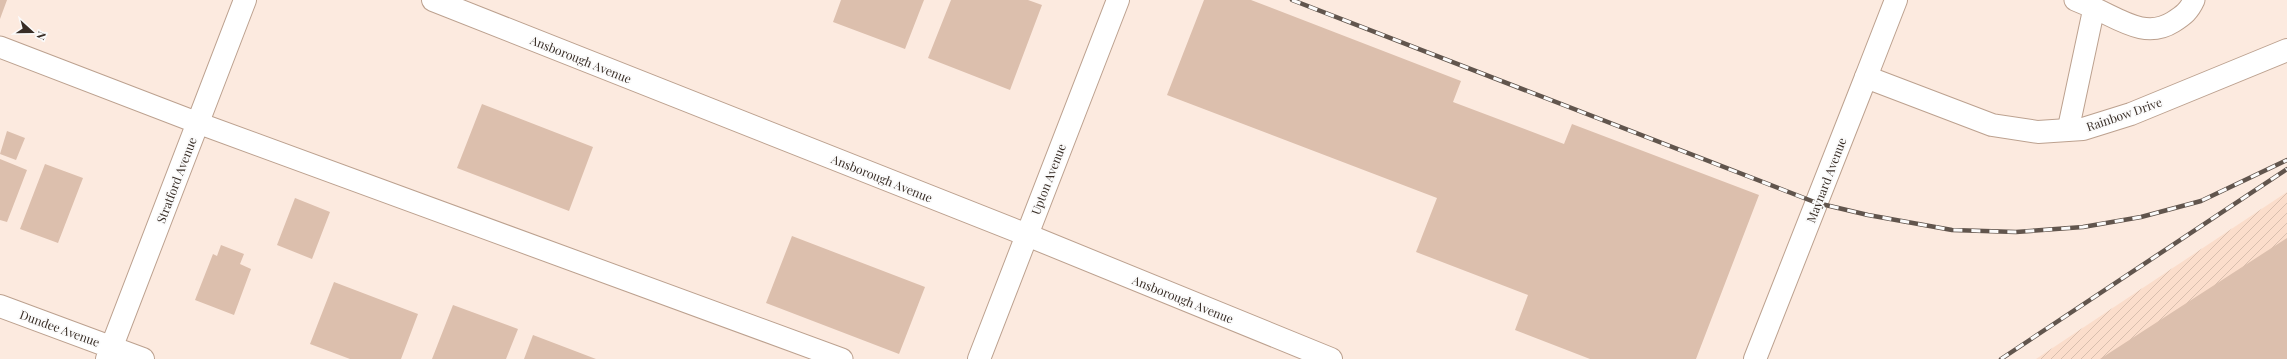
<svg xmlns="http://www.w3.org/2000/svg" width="2287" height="359" viewBox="0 0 2287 359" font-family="'Playfair Display',serif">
	<defs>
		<pattern id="industrial-furrows" width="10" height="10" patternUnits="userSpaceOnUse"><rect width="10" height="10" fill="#fbddcb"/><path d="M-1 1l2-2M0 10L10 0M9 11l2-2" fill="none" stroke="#d8beae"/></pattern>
	</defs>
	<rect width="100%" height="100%" fill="#fceadf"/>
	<path fill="url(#industrial-furrows)" d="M2287,192V359H2036Z"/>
	<path fill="#dcbfad" d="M0,0H7L0,19Z
		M841,0H924L905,49L833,22Z
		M951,0H1028L1042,5L1010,90L928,58Z
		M1204,0H1251L1461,81L1453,102L1564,144L1572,124L1759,195L1696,359H1590L1515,330L1528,295L1416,252L1437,198L1167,95Z
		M482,104L593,147L569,211L457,168Z
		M7,131L25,138L16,160L0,154Z
		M0,159L27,170L7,222L0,220Z
		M45,164L83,178L58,243L20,229Z
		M295,198L330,212L312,259L277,245Z
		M792,236L925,287L899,354L766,303Z
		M2287,238V359H2100Z
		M221,245L244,254L240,264L251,269L234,315L195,300L213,254L217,256Z
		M334,282L418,314L401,359H350L310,344Z
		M453,305L518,329L506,359H432Z
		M533,335L596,359H524Z"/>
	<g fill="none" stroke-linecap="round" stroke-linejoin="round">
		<g stroke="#bca18f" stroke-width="23">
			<path id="lane" d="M2094,8C2121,20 2146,39 2173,22C2184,15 2189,11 2194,0
				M0,47L198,123L842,359
				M2068,130L2094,8L2075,0"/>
		</g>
		<g stroke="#bca18f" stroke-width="24">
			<path id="street" d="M1866,77L1896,0
				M0,306L143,359
				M107,359L245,0
				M979,359L1118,0"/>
		</g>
		<g stroke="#bca18f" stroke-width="24">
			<path id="secondary" d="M433,0L1027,235L1331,359
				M1755,359L1866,77L1992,125L2038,132L2083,129L2131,114L2287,50"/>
		</g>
		<use href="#lane" stroke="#fff" stroke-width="21"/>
		<use href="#street" stroke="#fff" stroke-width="22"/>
		<use href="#secondary" stroke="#fff" stroke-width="22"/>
		<g stroke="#61554d" stroke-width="4.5">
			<path id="rail" d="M1292,0L1817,203L1868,215L1952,230L2016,232L2083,227L2141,217L2201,201L2287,160
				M2001,359L2287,169"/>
		</g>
		<use href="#rail" stroke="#fbfbfb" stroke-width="3" stroke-dasharray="9" stroke-linecap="butt"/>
	</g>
	<g text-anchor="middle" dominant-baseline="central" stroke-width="3.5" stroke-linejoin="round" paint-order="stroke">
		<g font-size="12" fill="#382d26" stroke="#fbfbfb">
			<text transform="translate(581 59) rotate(22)">Ansborough Avenue</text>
			<text transform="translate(2124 114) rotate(-19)">Rainbow Drive</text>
			<text transform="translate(882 178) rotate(22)">Ansborough Avenue</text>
			<text transform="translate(1048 179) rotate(-69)">Upton Avenue</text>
			<text transform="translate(176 180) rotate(-69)">Stratford Avenue</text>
			<text transform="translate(1826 180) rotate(-69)">Maynard Avenue</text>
			<text transform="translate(1183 299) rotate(22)">Ansborough Avenue</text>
			<text transform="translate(60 328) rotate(20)">Dundee Avenue</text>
		</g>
	</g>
	<g transform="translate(32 32) rotate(111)" stroke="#fbfbfb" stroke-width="3" paint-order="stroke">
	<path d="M0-3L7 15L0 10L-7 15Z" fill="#382d26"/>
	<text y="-6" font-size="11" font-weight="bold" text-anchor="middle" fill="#382d26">N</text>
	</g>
</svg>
